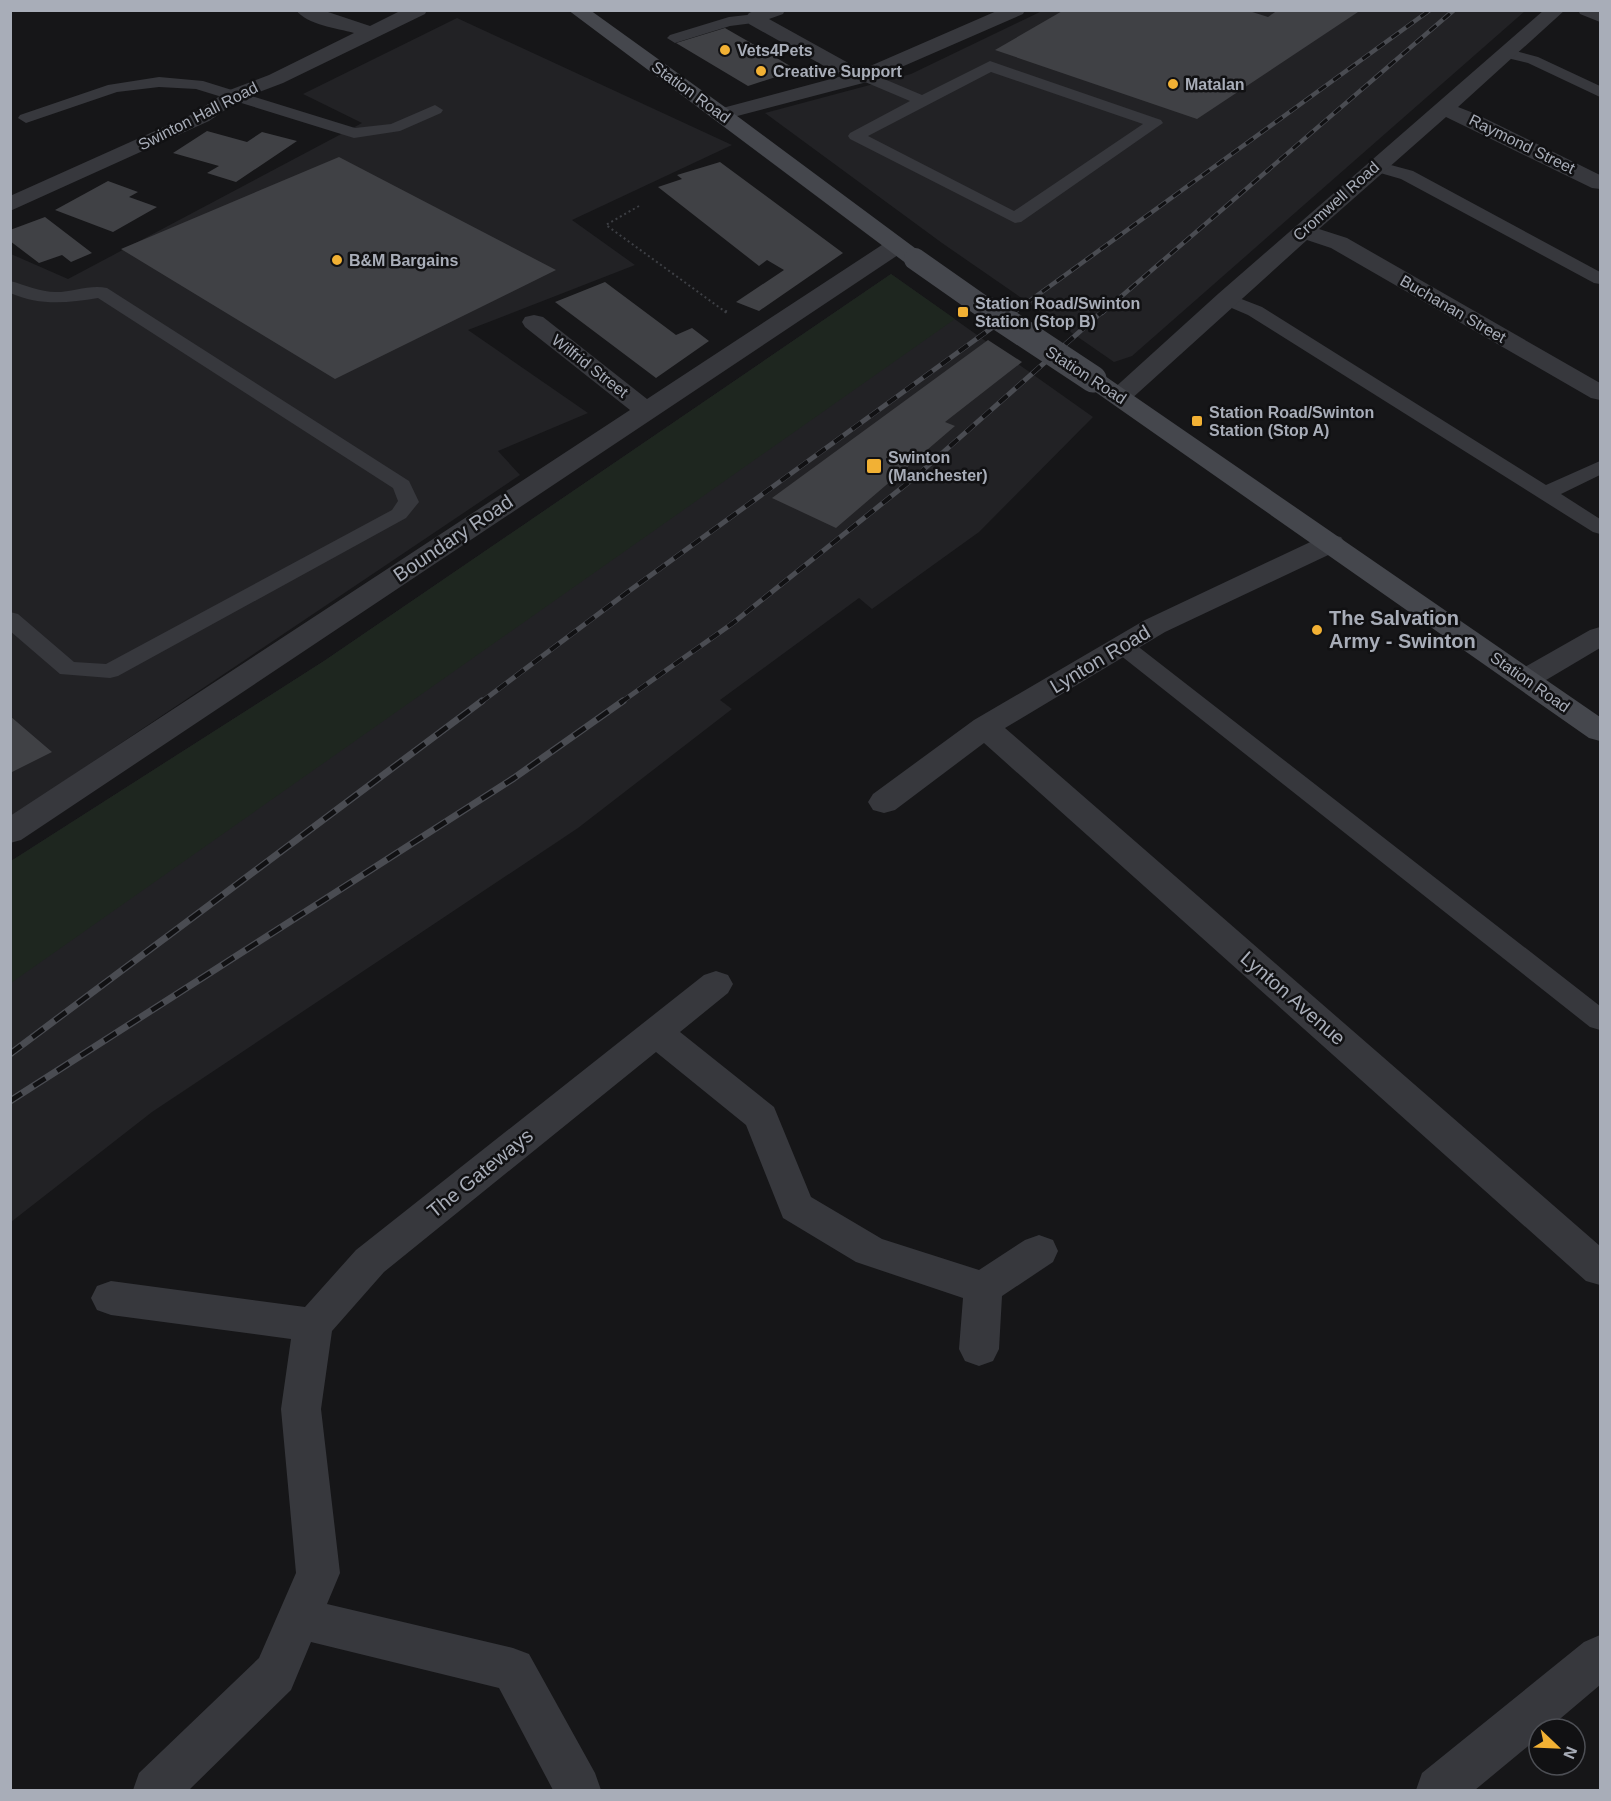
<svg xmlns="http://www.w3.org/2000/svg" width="1611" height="1801" viewBox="0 0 1611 1801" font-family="Arial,sans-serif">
	<rect width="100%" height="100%" fill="#161618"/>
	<path fill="#222225" d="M1042,11H1525L1132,356L1114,362L942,243L765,113L911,74Z
		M457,18L732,145L572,220L635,265L468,330L588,413L498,451L520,475L11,817V254L68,279L362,123L303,94Z
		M891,274L1093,417L979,532L872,609L859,598L720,700L732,709L578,828L152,1112L11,1222V861L324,661Z"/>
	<path fill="#1e261f" d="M891,274L955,319L11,983V861L324,661Z"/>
	<path fill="#404145" d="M1064,10H1246L1268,17L1278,10H1361L1197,119L995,50Z
		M725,28L775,57L797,70L748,86L676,43Z
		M207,131L247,142L262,132L297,141L236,182L207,173L219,166L173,153Z
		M339,157L556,270L335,379L121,249Z
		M720,162L843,253L759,311L736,302L784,270L767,260L759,266L658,187L682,179L677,175Z
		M108,181L138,192L129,197L157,207L113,232L55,210Z
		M45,217L92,253L71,262L62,255L39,263L10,241V230Z
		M605,282L676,335L692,328L709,341L656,378L555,302Z
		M988,340L1022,362L945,422L955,426L836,528L772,498Z
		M10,716L52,752L10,773Z"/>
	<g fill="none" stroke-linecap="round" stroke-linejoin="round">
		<path stroke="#3d3f44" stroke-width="2" stroke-dasharray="2 3" stroke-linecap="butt" d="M639,206L606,225L727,313"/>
		<path stroke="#3d3f44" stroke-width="3" stroke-dasharray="2 4" stroke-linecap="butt" d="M725,311L728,313"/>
		<path fill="#37383d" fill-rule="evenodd" d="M756,14L761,16L764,19L761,22L730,26L675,43L667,38L670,35L729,17Z
			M1508,49L1538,57L1600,86V97L1528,63L1503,57L1500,54Z
			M990,61L1161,120L1163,123L1021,222L1015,223L850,139L848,136L850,133L910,101L858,79L856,76L858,73H870L922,95ZM991,72L1143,124L1014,211L868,136Z
			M159,77L203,81L355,128L391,124L435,105L443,110L441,113L400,131L354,138L196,89L159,87L117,92L26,123L18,118L20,115L108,85Z
			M1376,161L1413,171L1600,272V284L1594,283L1401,179L1370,170L1368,166L1370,162Z
			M10,281C26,285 39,292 56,292C73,292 91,284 107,288L409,481L419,502L406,518L118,676L110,678L60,674L10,631V612L18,614L74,662L106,664L392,510L398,501L393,488L98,298C67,303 40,306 10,293Z
			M1226,293L1262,307L1546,485L1600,461V475L1561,494L1600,519V534L1593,532L1248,315L1220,303L1217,299L1220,295Z
			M1123,639L1131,641L1600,1006V1030L1590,1027L1115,651L1112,646L1115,641Z"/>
		<path fill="#37383d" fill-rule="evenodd" d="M296,10H322L370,26L402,10H427L425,14L283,83L241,99L209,121L10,211V196L195,113L227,91L269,75L354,33C337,28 307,25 296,10Z
			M756,10H785L783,14L769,19L861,70L999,10H1025L1023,14L867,82L722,120L715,118L712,114L715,110L842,76L749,24L746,17L749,13Z
			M1544,10H1565L1458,107L1476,114L1600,175V189L1592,188L1446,117L1319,229L1347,238L1600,383V400L1591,398L1331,248L1307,240L1129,401L1120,404L1111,401L1107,396L1111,391L1218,294Z
			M1578,10H1600V22L1580,14Z
			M896,239L904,241L907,246L904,251L21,840L10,843V816L630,410L525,327L522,322L525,317L534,315L543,317L647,399L888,241Z
			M1331,535L1341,537L1345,543L1341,549L1165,632L1005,728L1600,1246V1285L1586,1281L984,743L895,810L884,813L873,810L868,802L873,794L974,720L1145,620L1321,537Z
			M1600,627V648L1536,686L1526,689L1516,686L1511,679L1516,672L1590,630Z
			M716,971L728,975L733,984L728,993L680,1032L774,1107L811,1197L882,1239L979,1270L1025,1240L1039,1235L1053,1240L1058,1251L1053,1262L1002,1296L999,1349L993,1361L979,1366L965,1361L959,1349L963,1298L856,1262L783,1218L746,1125L656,1052L384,1272L332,1331L321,1409L340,1573L327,1604L513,1648L529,1654L595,1773L601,1790H553L499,1688L311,1642L291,1690L189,1790H133L139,1773L259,1658L296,1573L281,1409L291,1339L111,1315L97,1310L91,1298L97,1286L111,1281L305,1307L356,1250L704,975Z
			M1600,1635V1685L1548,1729H1539V1737L1475,1790H1416L1422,1773L1584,1642Z"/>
		<path fill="#45474d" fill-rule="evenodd" d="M568,10H590L729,110L923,254L927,259L923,264L915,266L907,264Z
			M1093,372L1102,374L1600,717V741L1589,738L1084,384L1081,379L1084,374Z"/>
		<g stroke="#4a4c52" stroke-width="4.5">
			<path id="rail-far2" d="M1013,313L1430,10
				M1102,313L1454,10"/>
		</g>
		<g stroke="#4a4c52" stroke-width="5">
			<path id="rail-far1" d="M480,703L629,591L1015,311
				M620,703L733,623L914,478L1103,311"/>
		</g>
		<g stroke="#4a4c52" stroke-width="7">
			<path id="rail" d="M10,1054L482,701
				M10,1101L514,778L623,701"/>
		</g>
		<use href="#rail-far2" stroke="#111113" stroke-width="3" stroke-dasharray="9" stroke-linecap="butt"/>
		<use href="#rail-far1" stroke="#111113" stroke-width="4" stroke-dasharray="11" stroke-linecap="butt"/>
		<use href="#rail" stroke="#111113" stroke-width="4.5" stroke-dasharray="14" stroke-linecap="butt"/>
		<path stroke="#45474d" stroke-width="22" d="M915,259L992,313"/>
		<path stroke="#45474d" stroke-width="27" d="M990,311L1093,379"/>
	</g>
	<g fill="#f2b134" stroke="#111113" stroke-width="2">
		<circle cx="725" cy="50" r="6"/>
		<circle cx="761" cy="71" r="6"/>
		<circle cx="1173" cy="84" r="6"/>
		<circle cx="337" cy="260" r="6"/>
		<rect x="957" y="306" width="12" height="12" rx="3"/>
		<rect x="1191" y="415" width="12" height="12" rx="3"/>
		<rect x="866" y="458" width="16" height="16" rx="3"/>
		<circle cx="1317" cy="630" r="6"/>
	</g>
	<g text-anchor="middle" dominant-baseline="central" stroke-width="5" stroke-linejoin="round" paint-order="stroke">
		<g font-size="16" font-weight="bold" fill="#a8adb8" stroke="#111113" text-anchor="start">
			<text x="737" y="50">Vets4Pets</text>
			<text x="773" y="71">Creative Support</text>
			<text x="1185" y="84">Matalan</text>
			<text x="349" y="260">B&amp;M Bargains</text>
			<text x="975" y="303">Station Road/Swinton<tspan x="975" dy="18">Station (Stop B)</tspan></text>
			<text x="1209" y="412">Station Road/Swinton<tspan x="1209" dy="18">Station (Stop A)</tspan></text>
			<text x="888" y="457">Swinton<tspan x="888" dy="18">(Manchester)</tspan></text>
		</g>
		<g font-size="16" fill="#a8adb8" stroke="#111113">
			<text transform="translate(691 92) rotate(36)">Station Road</text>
			<text transform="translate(198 116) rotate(-27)">Swinton Hall Road</text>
			<text transform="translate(1522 144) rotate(26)">Raymond Street</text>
			<text transform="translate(1336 201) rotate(-42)">Cromwell Road</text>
			<text transform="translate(1453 309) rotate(30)">Buchanan Street</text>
			<text transform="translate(590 366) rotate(38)">Wilfrid Street</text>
			<text transform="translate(1086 375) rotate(33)">Station Road</text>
			<text transform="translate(1530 682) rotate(35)">Station Road</text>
		</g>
		<g font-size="20" fill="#a8adb8" stroke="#111113">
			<text transform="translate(453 538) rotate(-34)">Boundary Road</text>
			<text transform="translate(1100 659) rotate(-31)">Lynton Road</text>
			<text transform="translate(1293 998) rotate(41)">Lynton Avenue</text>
			<text transform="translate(480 1173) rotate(-39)">The Gateways</text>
		</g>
		<g font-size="20" font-weight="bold" fill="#a8adb8" stroke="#111113" text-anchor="start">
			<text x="1329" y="618">The Salvation<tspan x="1329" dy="23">Army - Swinton</tspan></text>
		</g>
	</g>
	<rect width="1611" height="1801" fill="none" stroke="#a8adb8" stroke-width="24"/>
	<g transform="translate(1557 1747) rotate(113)"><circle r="28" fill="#111113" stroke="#4d4f55" stroke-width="1.5"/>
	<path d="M0-4.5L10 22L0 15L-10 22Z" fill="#f2b134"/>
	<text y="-9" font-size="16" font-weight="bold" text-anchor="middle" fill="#a8adb8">N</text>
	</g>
</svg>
